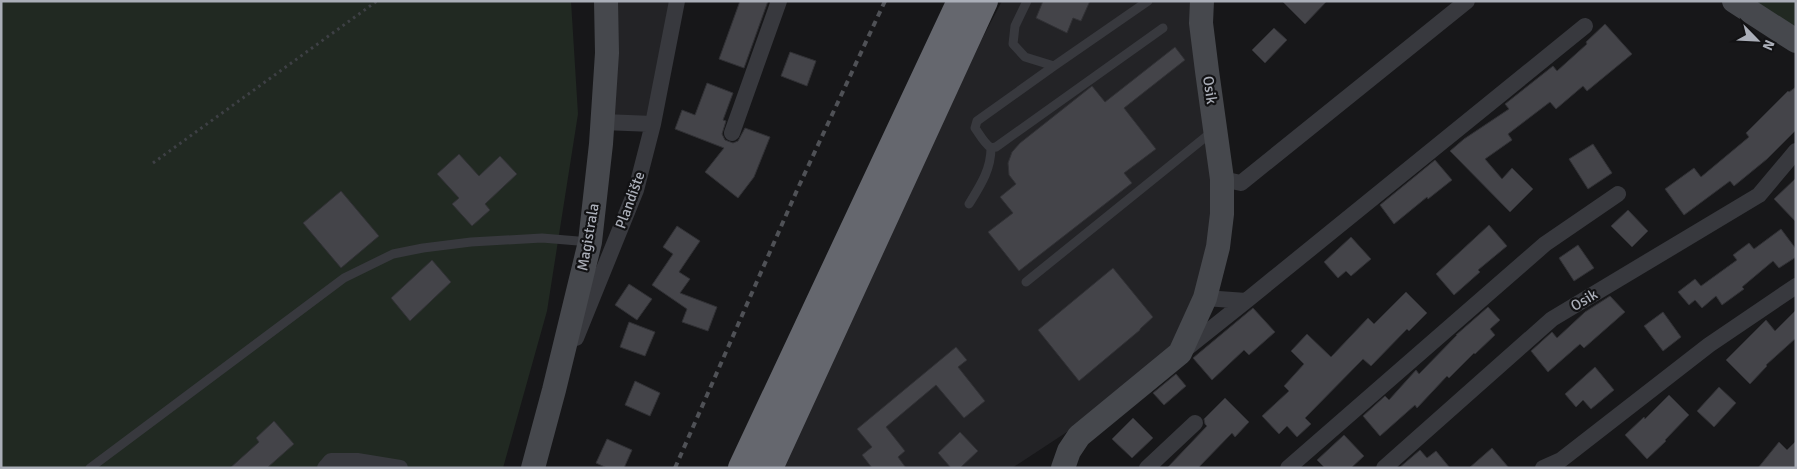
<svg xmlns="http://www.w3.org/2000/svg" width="1797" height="469" viewBox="0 0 1797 469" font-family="Signika,sans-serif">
	<rect width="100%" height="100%" fill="#171719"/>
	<path fill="#232326" d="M604,1H673L647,120L594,121Z
		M1002,1H1202L1220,204L1185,332L1140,384L1012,468H779L983,37Z"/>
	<path fill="#212922" d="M1,1H571L578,114L547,311L503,468H1Z
		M1737,1H1796V35Z"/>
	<path fill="#444449" stroke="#313135" d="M740,1H768L744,68L719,59Z
		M1043,1H1090L1081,21L1073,18L1067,33L1036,18Z
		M1282,1H1327L1305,24Z
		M1605,24L1632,54L1587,91L1583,86L1556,109L1550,102L1508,134L1512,140L1485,159L1502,179L1512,168L1533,189L1510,212L1450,151L1464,139L1509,109L1505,104L1553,66L1557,71L1587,44L1586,42Z
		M1274,28L1287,40L1265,63L1252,50Z
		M1175,47L1185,60L1124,108L1156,149L1124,173L1132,183L1019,271L988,232L1013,213L1000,197L1016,184L1009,175L1008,163L1012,152L1020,143L1092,86L1105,102Z
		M790,52L816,61L807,86L781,76Z
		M707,83L733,93L723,120L726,121L722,134L725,140L733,143L738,141L745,128L770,137L754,177L738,198L705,172L724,148L675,129L682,110L695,115Z
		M1796,87V130L1767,159L1734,186L1730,181L1684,215L1665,189L1694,168L1701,177L1749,137L1746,133L1788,91L1789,92Z
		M1593,144L1612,173L1588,189L1569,159Z
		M459,154L479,176L500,156L517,174L485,204L490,210L472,226L452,204L459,198L437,174Z
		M1435,160L1452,180L1428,199L1427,197L1394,224L1380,205Z
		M1796,178V222L1774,199Z
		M341,191L379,236L341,268L303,223Z
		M1628,210L1648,231L1632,247L1611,226Z
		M1489,225L1507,246L1478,270L1480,272L1454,295L1436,274Z
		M677,226L700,241L679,272L690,279L680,293L717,307L708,331L682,322L687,309L652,285L673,254L663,247Z
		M1781,229L1796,249V257L1779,268L1773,261L1742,287L1744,289L1722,305L1716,296L1702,308L1695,300L1689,305L1678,292L1695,279L1701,286L1737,260L1733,255L1749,243L1754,249Z
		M1351,237L1371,259L1351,276L1346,271L1338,278L1324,262Z
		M1578,245L1594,268L1574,281L1559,258Z
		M432,260L451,282L410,321L391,298Z
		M1113,268L1153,317L1140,329V330L1079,381L1038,330Z
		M629,284L652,299L637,320L615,305Z
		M1406,292L1427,313L1409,331L1407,329L1371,366L1363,359L1305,418L1311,424L1297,437L1287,426L1279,434L1262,416L1289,391L1284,386L1304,364L1291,351L1307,334L1331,357L1368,318L1374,324Z
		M1610,296L1625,312L1584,348L1580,344L1548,372L1531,351L1552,332L1557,338L1585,312Z
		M1488,307L1500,320L1490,329L1495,335L1475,354L1474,353L1449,378L1447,376L1417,408L1415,405L1380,436L1363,416L1385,396L1389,400L1416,370L1419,374L1457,335H1456Z
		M1253,308L1275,332L1249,355L1244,350L1212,380L1193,358Z
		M1796,310V338L1766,365L1767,366L1750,384L1726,360L1766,320L1775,331Z
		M1663,312L1681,337L1663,351L1644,326Z
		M629,322L655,332L645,356L620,347Z
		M956,347L967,360L958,367L985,401L964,418L936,385L886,427L905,451L898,457L906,468H872L862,455L872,447L857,429Z
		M1595,367L1614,390L1591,409L1583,400L1576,407L1565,394Z
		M1176,374L1186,386L1164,405L1153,393Z
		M635,381L660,393L650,416L625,405Z
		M1719,387L1736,403L1714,427L1697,411Z
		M1669,395L1689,415L1665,440L1666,441L1647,459L1625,435L1644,417L1645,419Z
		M1225,398L1249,422L1235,437L1232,433L1198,468H1167L1207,426L1205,424L1204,419Z
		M1133,418L1153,438L1132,458L1112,439Z
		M274,421L294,444L267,468H230L259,442L256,438Z
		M960,432L978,451L960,468H951L938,453Z
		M1344,435L1364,456L1351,468H1325L1317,460Z
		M607,439L632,450L624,468H607L596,463Z
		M1796,441V468H1758L1779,442L1787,450Z
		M1492,448L1509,468H1469Z
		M1420,450L1427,458L1436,451L1450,468H1399Z"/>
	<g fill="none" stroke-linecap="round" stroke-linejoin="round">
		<path stroke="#3e4045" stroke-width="3" stroke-dasharray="2.5 4" stroke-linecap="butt" d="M153,163L377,1"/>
		<path stroke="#38393e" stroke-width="9" d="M1027,1L1015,26L1013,44L1025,57L1054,66
			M1148,1L1054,66L977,121L975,128C980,135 984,143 991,148L996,147L1163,28
			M969,204C980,186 991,170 991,148
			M1026,282L1213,131
			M90,468L344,278L393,254L423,248L471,242L542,238L590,242"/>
		<path stroke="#38393e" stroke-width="16" d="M603,122L653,124
			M732,133L779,1
			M1222,179L1241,183L1467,1
			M1205,298L1246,301
			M576,338L636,190L653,124L677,1
			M1182,352L1246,301L1585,26
			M325,468L331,461H357L400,468
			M1147,468L1195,423
			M1288,468L1545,244L1618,194
			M1384,468L1552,319L1759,195L1796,151
			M1543,468L1561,460L1709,345L1796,286"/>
		<path stroke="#46484d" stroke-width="24" d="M1734,1L1796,41
			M533,468L554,390L590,242L601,144L607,53L606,1
			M1063,468L1069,451L1079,436L1180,353L1205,298L1218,247L1222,214V179L1207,71L1201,23L1202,1"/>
		<path stroke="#65676e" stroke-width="28" d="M742,468L961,1
			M769,468L984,1"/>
		<path stroke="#4f5156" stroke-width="4" stroke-dasharray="6 5" stroke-linecap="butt" d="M675,468L798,188L885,1"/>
	</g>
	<g text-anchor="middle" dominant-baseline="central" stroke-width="4.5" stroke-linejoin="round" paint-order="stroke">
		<g font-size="15" fill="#aaaeb8" stroke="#121214">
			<text transform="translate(1210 90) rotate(82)">Osik</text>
			<text transform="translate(630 200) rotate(-70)">Plandište</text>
			<text transform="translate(588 237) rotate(-80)">Magistrala</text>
			<text transform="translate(1584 300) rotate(-31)">Osik</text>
		</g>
	</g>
	<rect width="1797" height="469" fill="none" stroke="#aaaeb8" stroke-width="5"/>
	<g transform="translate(1757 40) rotate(114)" stroke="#121214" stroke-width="4" paint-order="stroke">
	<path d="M0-4L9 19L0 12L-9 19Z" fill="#aaaeb8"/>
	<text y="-8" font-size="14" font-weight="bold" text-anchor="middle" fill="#aaaeb8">N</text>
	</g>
</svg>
